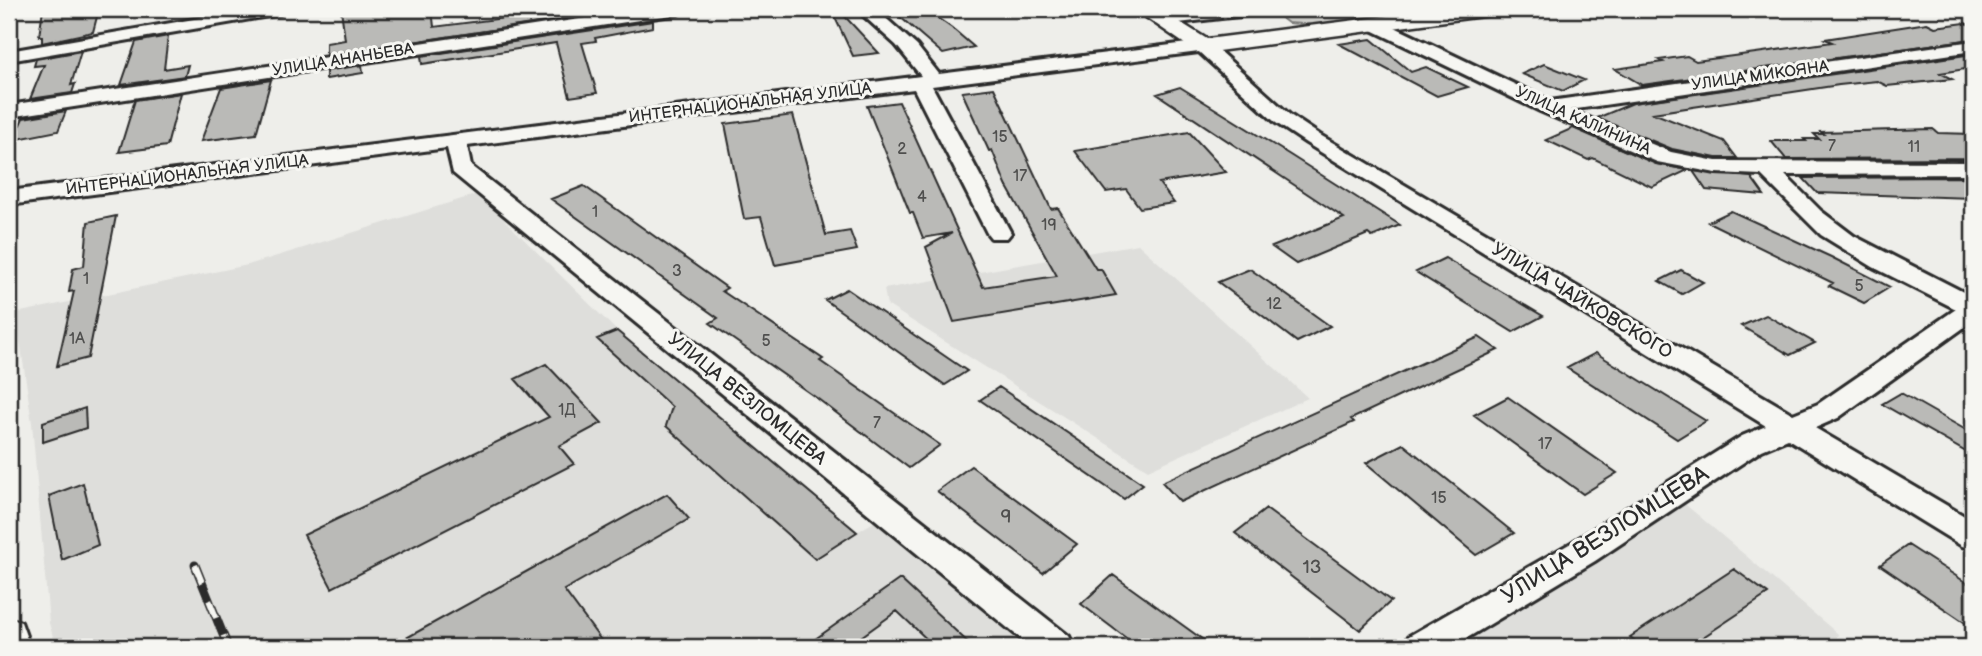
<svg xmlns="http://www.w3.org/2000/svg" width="1982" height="656" viewBox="0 0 1982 656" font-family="'Balsamiq Sans',sans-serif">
	<rect width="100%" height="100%" fill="#eeeeea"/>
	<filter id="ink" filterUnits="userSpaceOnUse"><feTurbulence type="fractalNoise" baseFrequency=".0143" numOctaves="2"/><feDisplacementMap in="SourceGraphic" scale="14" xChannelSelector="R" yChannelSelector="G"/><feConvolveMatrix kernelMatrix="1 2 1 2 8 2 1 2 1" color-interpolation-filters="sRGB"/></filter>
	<g filter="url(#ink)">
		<path fill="#dededb" d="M478,194L617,331L857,532L889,513L1056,647H56L49,623L32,423L16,313L248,265Z
			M1138,244L1308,398L1148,470L887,305L884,289Z
			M1673,494L1838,634L1834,647H1422L1583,552Z"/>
		<path fill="#cececa" stroke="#7c7c7a" stroke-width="2" d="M1284,9H1441L1316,25L1288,23L1275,13Z"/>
		<path fill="#babab7" stroke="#2b2b2b" stroke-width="2" d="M43,9H99L93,32L42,43V36H39Z
			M341,9H432L434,27L576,9H630L326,55V43L345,40Z
			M831,9H838L879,53L853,56Z
			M926,10L952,28L974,47L943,54L899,16Z
			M653,21V27L595,38L596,41L582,43L597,93L570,97L556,43L422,64L421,56Z
			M1927,23L1935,27L1965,23L1973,26V39L1642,85L1615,69L1663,62L1659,60L1687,56L1696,61L1763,52L1832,42L1825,39Z
			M168,36L164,69L188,65L185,76L121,85L136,42Z
			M1371,39L1411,72L1426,67L1468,87L1437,96L1339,44Z
			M81,51L71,85L75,84L72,93L30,99L44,65L34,66L36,59Z
			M1973,54L1972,68L1940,73L1952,79L1887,86L1877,81L1839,85L1653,113L1724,141L1737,158H1716L1672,149L1597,118L1633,103Z
			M1544,64L1584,80L1563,91L1522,74Z
			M362,65L363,73L326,79V71Z
			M271,80L256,134L201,141L221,88Z
			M1180,87L1290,155L1400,225L1372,237L1368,234L1296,264L1272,247L1344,218L1157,94Z
			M994,88L1051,209L1058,208L1096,269H1101L1116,295L954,322L926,247L952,233L923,238L913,213H910L867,106L899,102L983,287L1057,276L1006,185L992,150L989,151L962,92Z
			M181,93L167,146L119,152L135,100Z
			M66,111L58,131L13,140L23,118Z
			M793,115L826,235L850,231L857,250L775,265L761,217L744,219L725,124Z
			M1573,128L1656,164L1688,170L1652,187L1593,158L1588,160L1546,140Z
			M1933,129L1938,133L1973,134V158L1786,159L1771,141H1806L1804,139H1819L1814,134H1824L1821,132Z
			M1189,132L1226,172L1159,183L1174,203L1140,208L1126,189L1106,192L1075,151Z
			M1693,171L1751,177L1764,195L1706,190Z
			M1963,177L1973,185V198L1817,193L1803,178Z
			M584,186L727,288L722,291L823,359L820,361L940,445L909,468L818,399L710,323L718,318L551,199Z
			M1731,211L1831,257L1890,287L1864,303L1829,286L1833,283L1708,222Z
			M116,216L88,358L57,366L74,291L69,292L73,269L84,266L88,222Z
			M1445,258L1543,316L1513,332L1416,272Z
			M1250,269L1330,326L1297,342L1218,282Z
			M1681,270L1703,282L1682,294L1659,281Z
			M847,289L955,363L967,371L945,385L825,300Z
			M1766,315L1815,343L1790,355L1741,326Z
			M617,331L692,394L857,532L815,559L666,426L672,407L597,339Z
			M1479,337L1498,350L1351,419L1354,422L1180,502L1162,482Z
			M1596,353L1706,421L1677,439L1567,368Z
			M546,364L602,423L559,446L574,464L332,588L304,535L549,417L515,379Z
			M999,387L1143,484L1124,499L980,400Z
			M1901,393L1973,434V456L1882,404Z
			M1508,397L1617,473L1583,494L1474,415Z
			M85,408L86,428L43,442V422Z
			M1403,444L1514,533L1476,555L1366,463Z
			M971,466L1077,544L1043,573L937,491Z
			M83,483L98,545L62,560L49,496Z
			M667,494L689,519L564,590L606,647H390Z
			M1266,509L1391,601L1360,630L1235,533Z
			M1908,545L1973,587V628L1880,565Z
			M1734,569L1768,594L1688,647H1643L1630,637Z
			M1113,575L1213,647H1138L1081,604Z
			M900,579L973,647H935L897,611L847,647H804Z"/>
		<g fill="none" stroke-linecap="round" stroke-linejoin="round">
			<g stroke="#2b2b2b" stroke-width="6">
				<path id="minor" d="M252,9H288L280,14L9,61V51Z
					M646,9H686L678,14L9,117V105Z
					M856,9H874L880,13L917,46L939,74L1203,41L1209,42L1290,115L1320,135L1793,414L1818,404L1956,309L1873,267L1821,235L1761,175L1716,173L1657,162L1540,111L1368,28L1365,24L1368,20H1380L1550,101L1973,41V51L1570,110L1671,152L1716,161L1973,162V174L1785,175L1821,211L1854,236L1973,297V321L1838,418L1815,428L1973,521V549L1962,546L1788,439L1762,450L1595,561L1452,647H1404L1409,636L1571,543L1742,436L1766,426L1306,143L1276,123L1199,52L932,86L1011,233L1007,238H991L987,233L914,89L467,146L471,166L1069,636L1074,647H1031L453,173L447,148L9,205V191L921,76L896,45Z
					M1214,9H1264L1256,14L1161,25L1152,20L1161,15Z
					M9,618L21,622L30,647H9Z"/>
			</g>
			<g stroke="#2b2b2b" stroke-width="5">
				<path id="major" d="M1134,9H1159L1207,39L1442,9H1502L1499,14L1491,15L1203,53L1195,51Z"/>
			</g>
			<path stroke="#2b2b2b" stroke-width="3.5" stroke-dasharray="3.5 3.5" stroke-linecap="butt" d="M1969,9L1973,11"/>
			<use href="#minor" fill="#f6f6f2" fill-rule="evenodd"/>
			<use href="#major" fill="#f6f6f2" fill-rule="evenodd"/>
			<g stroke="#2b2b2b" stroke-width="9">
				<path id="rail" d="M195,565L228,647"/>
			</g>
			<use href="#rail" stroke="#f6f6f2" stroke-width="6" stroke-dasharray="19" stroke-linecap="butt"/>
		</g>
	</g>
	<g text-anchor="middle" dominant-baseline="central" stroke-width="6" stroke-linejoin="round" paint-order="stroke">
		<g font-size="16" fill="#2b2b2b" stroke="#f6f6f2">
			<text transform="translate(343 60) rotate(-9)">УЛИЦА АНАНЬЕВА</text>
			<text transform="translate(1760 76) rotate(-8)">УЛИЦА МИКОЯНА</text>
			<text transform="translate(750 103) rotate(-7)">ИНТЕРНАЦИОНАЛЬНАЯ УЛИЦА</text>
			<text transform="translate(1583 121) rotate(24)">УЛИЦА КАЛИНИНА</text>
			<text transform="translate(187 175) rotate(-7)">ИНТЕРНАЦИОНАЛЬНАЯ УЛИЦА</text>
		</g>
		<g font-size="16" fill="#4f4f4e">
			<text x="1000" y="137">15</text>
			<text x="1832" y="146">7</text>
			<text x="1914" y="147">11</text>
			<text x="902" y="149">2</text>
			<text x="1020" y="176">17</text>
			<text x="922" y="197">4</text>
			<text x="595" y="212">1</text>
			<text x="1049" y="225">19</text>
			<text x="677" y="271">3</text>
			<text x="86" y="279">1</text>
			<text x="1859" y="286">5</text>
			<text x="1274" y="304">12</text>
			<text x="77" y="339">1А</text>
			<text x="766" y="341">5</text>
			<text x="567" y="410">1Д</text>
			<text x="877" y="423">7</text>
			<text x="1545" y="444">17</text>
			<text x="1439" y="498">15</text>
		</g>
		<g font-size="19" fill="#2b2b2b" stroke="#f6f6f2">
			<text transform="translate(1582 301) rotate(31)">УЛИЦА ЧАЙКОВСКОГО</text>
			<text transform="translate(747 399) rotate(39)">УЛИЦА ВЕЗЛОМЦЕВА</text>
		</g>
		<g font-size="19" fill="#4f4f4e">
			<text x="1006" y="517">9</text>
			<text x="1312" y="567">13</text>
		</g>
		<g font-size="23" fill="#2b2b2b" stroke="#f6f6f2">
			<text transform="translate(1605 535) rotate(-32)">УЛИЦА ВЕЗЛОМЦЕВА</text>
		</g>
	</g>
	<rect width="1982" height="656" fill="none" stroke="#f6f6f2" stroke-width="35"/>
	<rect x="18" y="18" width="1947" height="621" fill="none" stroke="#2b2b2b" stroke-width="2.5" filter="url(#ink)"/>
</svg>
